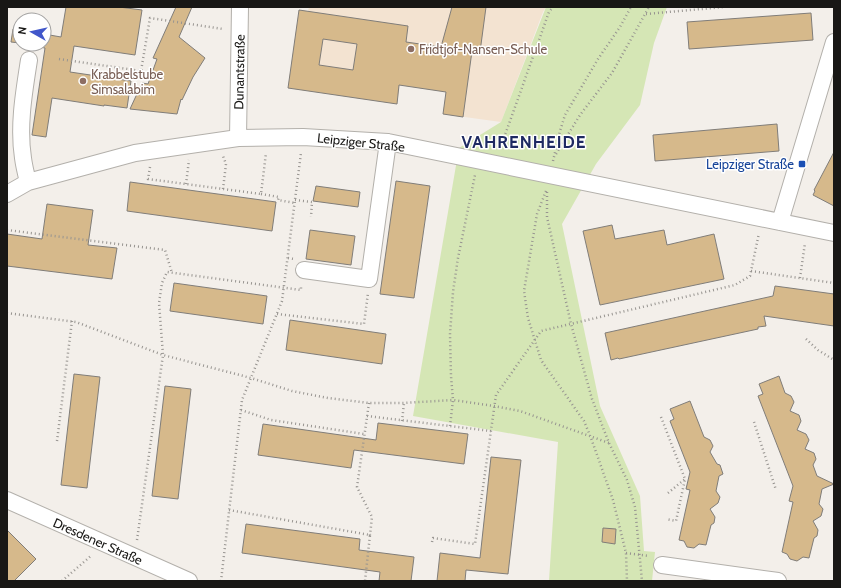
<svg xmlns="http://www.w3.org/2000/svg" width="841" height="588" viewBox="0 0 841 588" font-family="Cabin,sans-serif">
	<rect width="100%" height="100%" fill="#f3efea"/>
	<path fill="#f3e3d1" d="M309,7H546L543,12L501,122L443,114L446,92L400,85L397,104L288,88L299,10L308,11Z"/>
	<path fill="#d5e6b5" d="M546,7H667L654,43L640,105L596,164L562,224L600,406L640,496L644,551L655,552L652,581H549L558,442L413,416L459,148L501,122Z"/>
	<path fill="#d6b98b" stroke="#807d79" fill-rule="evenodd" d="M66,7H119L142,10L135,55L74,46L70,72L131,81L127,108L104,105V106L52,98L46,137L32,135L45,48L23,44H44V34L61,37Z
		M176,7H192L179,37L205,58L193,77L182,100L181,99L177,114L130,109L142,83L148,84L157,59L153,58Z
		M452,7H486L480,52L472,51L463,117L443,114L446,92L399,85L397,104L288,88L299,10L408,26L406,42L441,47ZM323,39L357,44L353,70L319,65Z
		M811,13L813,40L689,49L687,22Z
		M13,29L20,30V43L11,42Z
		M777,124L779,151L655,161L653,135Z
		M834,152V206L813,195L815,191L814,190Z
		M396,181L430,186L414,298L380,294Z
		M130,182L276,202L272,231L127,211Z
		M316,186L360,192L358,207L313,201Z
		M47,204L93,210L88,245L117,248L112,279L7,266V234L42,239Z
		M612,225L615,239L664,230L667,245L714,234L724,279L600,305L583,231Z
		M310,230L355,236L351,265L306,259Z
		M174,283L267,296L263,324L170,311Z
		M775,286L834,294V326L764,316L766,326L758,327V329L619,359L618,358L611,360L605,333L773,296Z
		M290,320L386,334L382,364L286,350Z
		M74,374L100,377L87,488L61,485Z
		M779,376L785,393L791,396L794,402L790,411L799,415L801,421L797,430L806,434L809,440L805,449L814,453L816,459L813,465L817,476L834,484L822,489L819,504L823,509L821,516L813,521L818,530L817,536L814,538L809,558L803,557L797,561L790,559L787,554L782,552L793,502L789,501L793,486L758,396L763,394L759,384Z
		M165,386L191,389L178,499L152,496Z
		M690,401L704,437L710,440L713,446L710,452L717,464L720,465L723,474L719,476L716,491L720,497L718,503L710,509L715,517L714,523L711,525L706,545L699,544L694,548L687,547L684,541L679,540L690,490L686,489L690,472L670,421L674,419L670,409Z
		M378,423L468,434L464,464L354,450L351,468L258,455L263,424L376,440Z
		M491,457L521,460L508,574L466,570L465,581H437L440,553L480,558Z
		M246,524L360,539L359,550L414,557L411,581H379L380,572L242,553Z
		M603,528L616,529L615,544L602,542Z
		M7,530L36,559L14,581H7Z"/>
	<g fill="none" stroke-linecap="round" stroke-linejoin="round">
		<g stroke="#b3b0ab" stroke-width="18">
			<path id="minor" d="M238,138L240,7
				M28,182C26,174 24,166 23,158C18,126 24,92 29,60
				M7,194L28,182L135,153L238,138L303,137L388,142L834,233
				M780,222L834,42
				M304,270L369,279L388,142
				M7,500L189,581
				M662,565L778,581"/>
		</g>
		<path stroke="#979490" stroke-width="2.5" stroke-dasharray="1 3" stroke-linecap="butt" d="M646,14L724,7
			M59,59L141,71L150,18L223,29
			M500,149L549,12L553,7
			M556,154L580,115L612,73L649,7
			M553,161L560,131L565,115L598,59L620,27L631,7
			M150,167L148,179L261,194L266,153
			M186,184L189,160
			M223,189L226,164L223,156
			M546,191L537,214L524,291L528,318L541,360L584,421L591,438L613,500L626,553L627,581
			M547,192V217L571,324L592,399L609,443L627,480L635,507L642,581
			M261,194L279,197L278,200L295,203
			M295,200L312,202L311,217
			M7,230L165,250L172,273
			M288,258L294,259
			M751,271L834,283
			M800,278L805,243
			M7,313L76,322L163,355L251,378L292,391L328,398L369,403H404L453,400L494,406L520,411L609,443
			M277,314L364,324L368,293
			M806,339L818,350L834,360
			M369,403L357,487L372,517L370,535H373
			M241,410L271,420L364,434
			M367,416L491,431
			M661,417L685,479L676,521L666,519
			M402,421L404,403
			M754,422L776,490
			M450,426L453,400L451,376L450,334L453,292L458,258L475,175
			M57,441L72,321
			M668,493L685,479
			M229,510L370,535L365,581
			M137,540L163,355L159,303L162,283L167,272L301,290V286
			M432,542L433,538L475,544L496,395L541,331L735,285L750,276L759,233
			M626,553L649,556
			M62,581L92,555
			M221,581L242,400L282,301L301,153"/>
		<use href="#minor" stroke="#fff" stroke-width="16"/>
	</g>
	<g fill="#8d6e63" stroke="#fff" stroke-width="1.5">
		<circle cx="411" cy="49" r="4"/>
		<circle cx="83" cy="81" r="4"/>
	</g>
	<rect fill="#1a4fb4" stroke="#fff" stroke-width="1.5" x="798" y="160" width="8" height="8" rx="2"/>
	<g text-anchor="middle" dominant-baseline="central" stroke-width="3" stroke-linejoin="round" paint-order="stroke">
		<g font-size="13" fill="#785e54" stroke="#fff" text-anchor="start">
			<text x="419" y="49">Fridtjof-Nansen-Schule</text>
			<text x="91" y="74">Krabbelstube<tspan x="91" dy="15">Simsalabim</tspan></text>
		</g>
		<g font-size="13" fill="#181715" stroke="#fff">
			<text transform="translate(239 72) rotate(-89)">Dunantstraße</text>
			<text transform="translate(361 142) rotate(6)">Leipziger Straße</text>
			<text transform="translate(98 541) rotate(24)">Dresdener Straße</text>
		</g>
		<g font-size="13" fill="#164399" stroke="#fff" text-anchor="end">
			<text x="794" y="164">Leipziger Straße</text>
		</g>
		<g font-size="17" font-weight="bold" letter-spacing="1" fill="#1e2a62" stroke="#fff">
			<text x="524" y="142">VAHRENHEIDE</text>
		</g>
	</g>
	<rect width="841" height="588" fill="none" stroke="#181715" stroke-width="16"/>
	<g transform="translate(32 32) rotate(278)"><circle r="19" fill="#ffffff" stroke="#a3a2a1"/>
	<path d="M0-3L7 15L0 10L-7 15Z" fill="#4157ca"/>
	<text y="-6" font-size="11" font-weight="bold" text-anchor="middle" fill="#181715">N</text>
	</g>
</svg>
